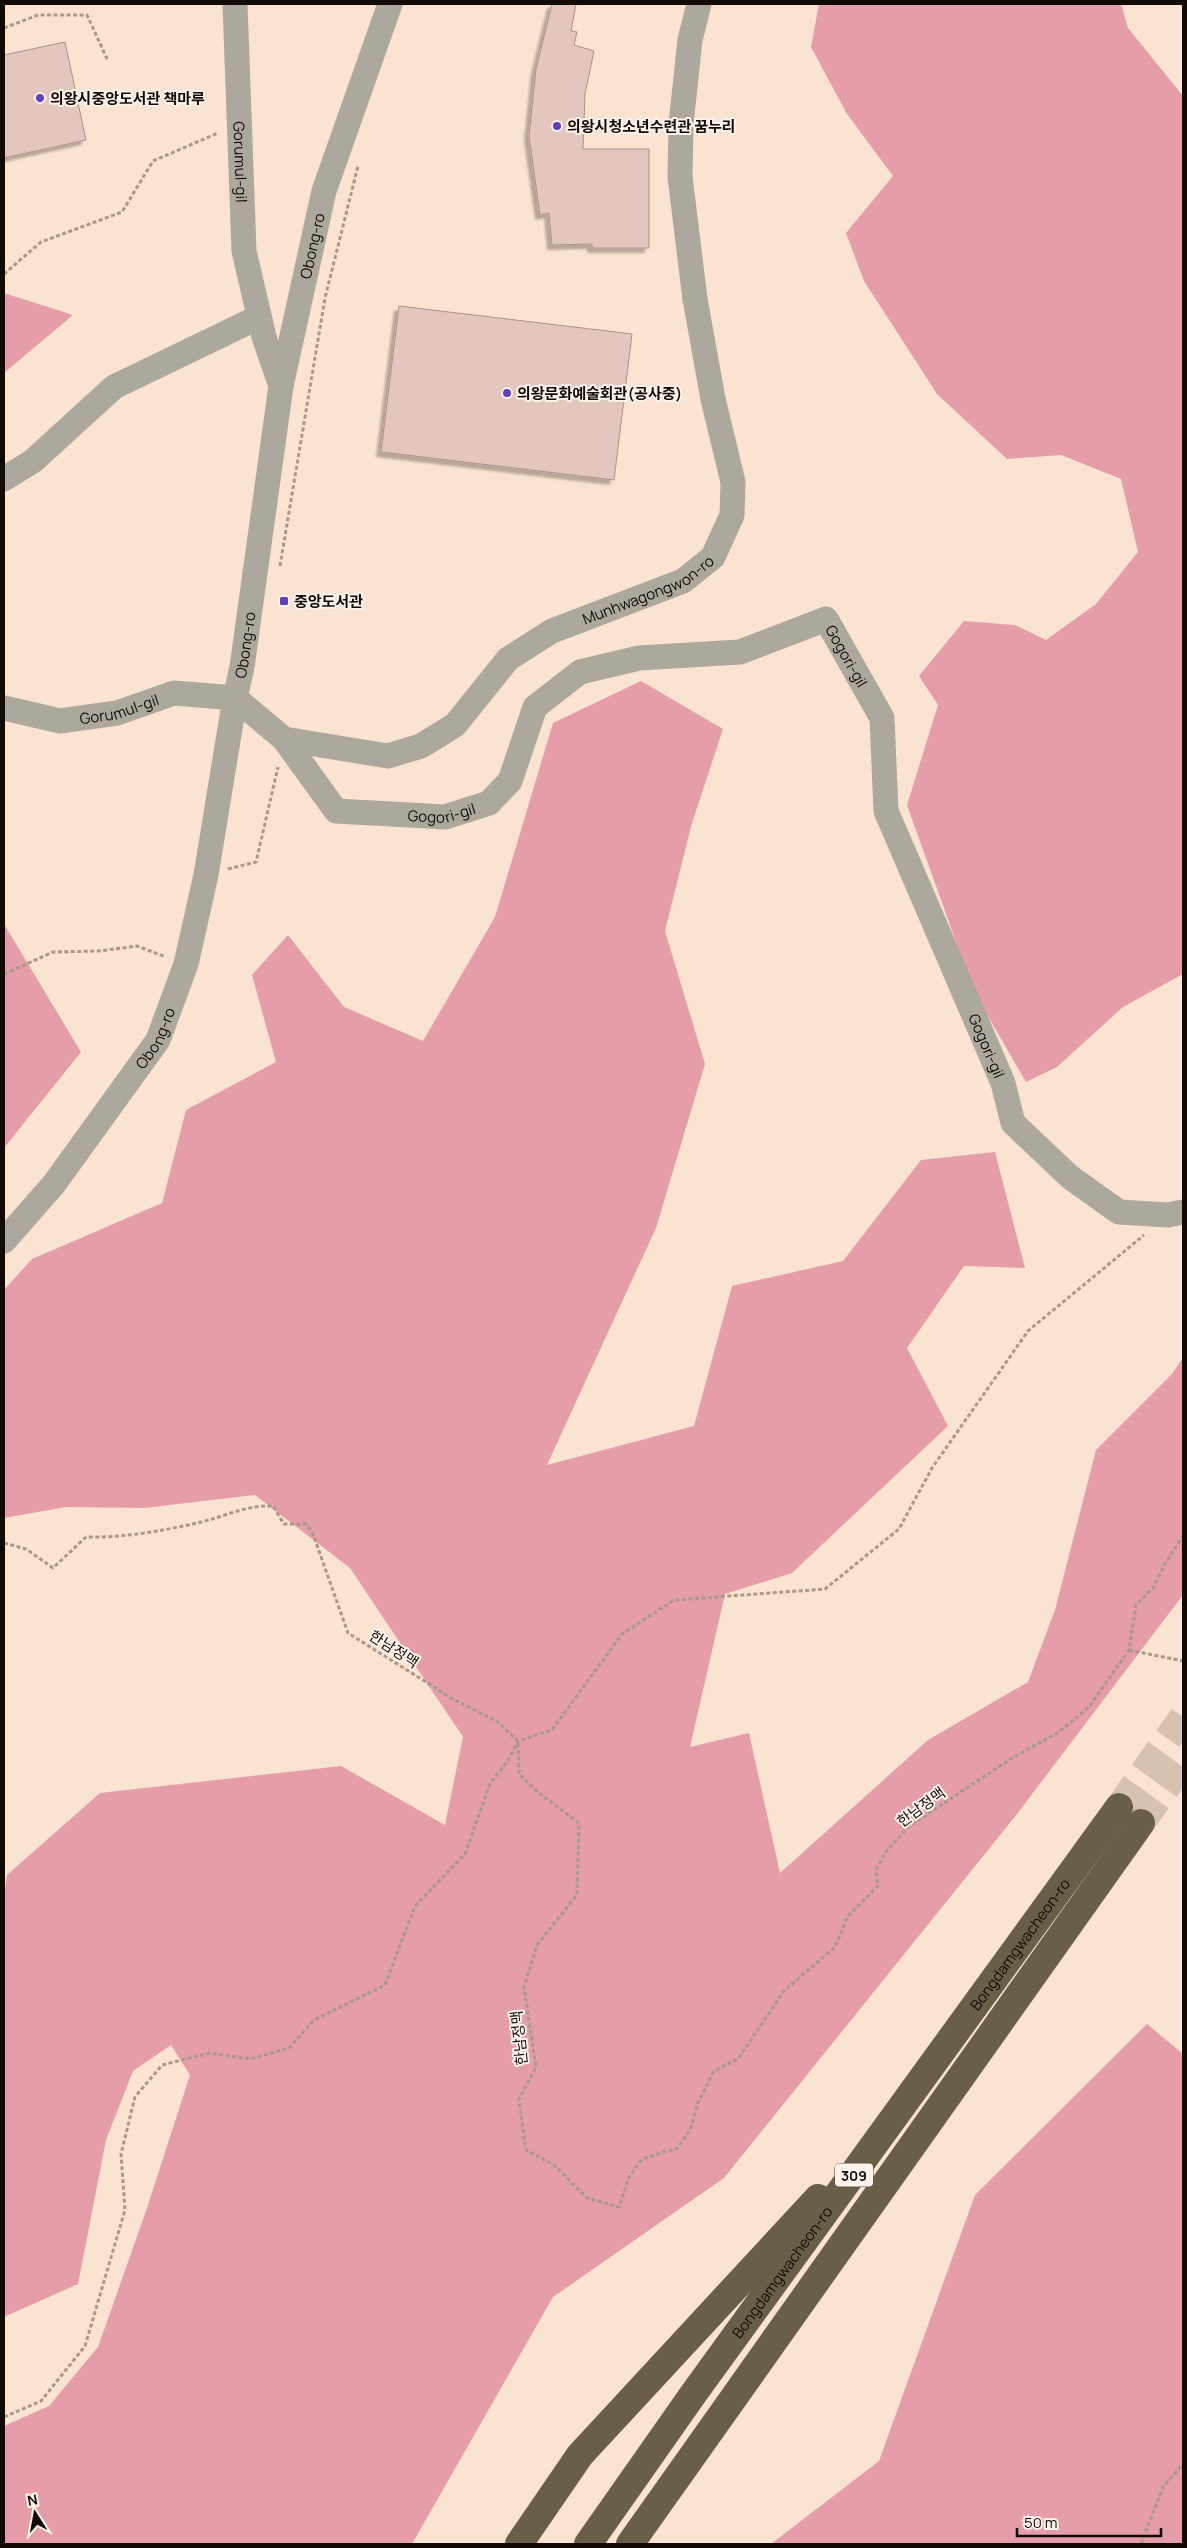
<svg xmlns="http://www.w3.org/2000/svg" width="1187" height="2548" viewBox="0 0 1187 2548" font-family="Manrope,'Noto Sans KR',sans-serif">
	<defs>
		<filter id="shadow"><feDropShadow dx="-4.5" dy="4.5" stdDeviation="1" flood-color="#0004"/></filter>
	</defs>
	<rect width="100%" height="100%" fill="#fae3d0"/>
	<path fill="#e59da9" d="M819,4H1121L1128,28L1183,96V974L1123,1007L1057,1067L1026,1082L974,992L907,805L938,705L919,676L964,621L1015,625L1046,640L1096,604L1138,552L1121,479L1061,455L1007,459L937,394L864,281L846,233L893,176L847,114L811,47Z
		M4,293L73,315L4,373Z
		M641,681L723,729L692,823L665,931L705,1064L656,1228L547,1465L694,1426L732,1286L843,1261L921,1160L995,1152L1025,1268L964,1266L907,1348L948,1426L792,1573L725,1594L690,1747L749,1733L780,1873L928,1740L1028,1682L1055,1610L1096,1450L1171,1375L1183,1358V1595L1017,1814L724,2178L553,2297L412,2544H4V2426L49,2406L98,2347L146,2211L190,2075L171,2045L133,2071L106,2140L78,2284L4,2317V1896L7,1875L100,1793L341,1766L445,1825L463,1737L350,1568L255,1495L144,1508L66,1507L4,1518V1290L32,1259L162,1203L186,1110L276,1062L252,975L288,935L344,1007L423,1041L495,917L553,723Z
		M4,924L81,1052L4,1148Z
		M1147,2024L1183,2054V2544H771L879,2461L975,2195Z"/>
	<path fill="#e3c6be" stroke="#ac9089" filter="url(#shadow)" d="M552,4H576L571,31L577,32L574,45L594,51L585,94L583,149H649V248H592V244L552,245L549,213L540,215L529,136L536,69Z
		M65,42L86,140L4,158V55Z
		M399,306L632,334L614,480L381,452Z"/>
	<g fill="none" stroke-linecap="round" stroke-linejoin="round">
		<path stroke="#d7c2b2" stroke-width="28" stroke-dasharray="28 14" stroke-linecap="butt" d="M1119,1807L1183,1717
			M1141,1823L1183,1764"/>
		<path stroke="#aa988a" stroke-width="3" stroke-dasharray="4 2.5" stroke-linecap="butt" d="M4,28L38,15H87L108,61
			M4,274L41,242L122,212L153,161L218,133
			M280,566L325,298L358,166
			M228,869L256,862L278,767
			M4,974L53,952L99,951L137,946L166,957
			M4,1543L26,1549L53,1568L86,1537C122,1538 162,1531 197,1523C224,1517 245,1505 273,1506L284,1524H306L313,1534L348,1633L453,1699L498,1722L518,1741L519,1774L539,1793L579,1823L577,1895L537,1945L524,1987L536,2067L519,2099L526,2150L554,2165L587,2198L619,2207L629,2177L642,2159L678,2148L691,2128L698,2103L714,2071L738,2059L784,1991L835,1947L848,1916L878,1886L876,1870L885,1853L908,1827L1012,1758L1059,1732L1089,1707L1129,1650L1136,1605L1153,1588L1165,1564L1183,1536
			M1129,1650L1183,1661
			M4,2417L41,2401L85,2346L125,2210L121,2154L135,2097L162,2065L210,2053L250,2059L289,2048L314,2020L385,1985L415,1906L465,1854L490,1784L509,1759L518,1741L552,1730L622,1634L674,1600L825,1589L899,1529L932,1468L1028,1331L1144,1235
			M1141,2544L1163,2487L1183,2464"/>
		<g stroke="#aca89d" stroke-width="25">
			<path id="s1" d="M235,4L244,251L264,337L281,386"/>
			<path d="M4,479L33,461L114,387L259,317"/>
			<path id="s2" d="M4,708L60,721L117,713L174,693L235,698L284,739L388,756L421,746L455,725L508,659L552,631L683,581L713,557L732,515L733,482L713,399L695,299L680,177L681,124L690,40L699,4"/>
			<path id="s3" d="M284,739L336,811L445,817L489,803L510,781L535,707L580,672L639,658L740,652L826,619L882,718L886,811L1003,1083L1013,1123L1070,1177L1119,1212L1168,1215L1183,1212"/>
			<path id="s4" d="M4,1241L54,1184L158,1040L186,964L206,875L235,698L242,667L281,386L324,191L390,4"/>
		</g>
		<g stroke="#695f49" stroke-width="28">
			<path d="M519,2544L580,2455L818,2198"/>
			<path id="s5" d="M588,2544L694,2393L1119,1807"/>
			<path d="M630,2544L1141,1823"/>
		</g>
	</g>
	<g fill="#6041ba" stroke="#fdf3ec" stroke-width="2">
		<circle cx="40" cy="98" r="5"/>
		<circle cx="557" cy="126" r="5"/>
		<circle cx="507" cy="393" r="5"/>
		<rect x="279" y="596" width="10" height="10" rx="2.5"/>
	</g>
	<g text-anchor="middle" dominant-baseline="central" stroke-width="4" stroke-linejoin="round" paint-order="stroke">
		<rect fill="#fdf3ec" stroke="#58504a" stroke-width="1" x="835" y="2163.5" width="38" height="23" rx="4"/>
		<g font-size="14" font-weight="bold" fill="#110a05">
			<text x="854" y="2175">309</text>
		</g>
		<g font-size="15" font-weight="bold" fill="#110a05" stroke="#fdf3ec" text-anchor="start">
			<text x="50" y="98">의왕시중앙도서관 책마루</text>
			<text x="567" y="126">의왕시청소년수련관 꿈누리</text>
			<text x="517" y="393">의왕문화예술회관(공사중)</text>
			<text x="294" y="601">중앙도서관</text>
		</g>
		<g font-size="15" fill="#110a05" stroke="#fdf3ec">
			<text stroke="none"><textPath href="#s1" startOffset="158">Gorumul-gil</textPath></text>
			<text stroke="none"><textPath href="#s4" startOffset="1064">Obong-ro</textPath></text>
			<text stroke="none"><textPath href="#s2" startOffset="722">Munhwagongwon-ro</textPath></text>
			<text stroke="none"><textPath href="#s4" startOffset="659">Obong-ro</textPath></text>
			<text stroke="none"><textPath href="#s3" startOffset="706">Gogori-gil</textPath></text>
			<text stroke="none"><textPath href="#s2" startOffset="118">Gorumul-gil</textPath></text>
			<text stroke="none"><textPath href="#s3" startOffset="195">Gogori-gil</textPath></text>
			<text stroke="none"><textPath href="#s4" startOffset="254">Obong-ro</textPath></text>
			<text stroke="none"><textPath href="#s3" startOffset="1126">Gogori-gil</textPath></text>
			<text transform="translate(394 1649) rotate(33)">한남정맥</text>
			<text transform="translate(921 1807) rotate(-36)">한남정맥</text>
			<text stroke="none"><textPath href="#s5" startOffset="739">Bongdamgwacheon-ro</textPath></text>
			<text transform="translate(519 2038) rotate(-96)">한남정맥</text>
			<text stroke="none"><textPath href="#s5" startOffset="334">Bongdamgwacheon-ro</textPath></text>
		</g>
	</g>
	<rect width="1187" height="2548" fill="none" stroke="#110a05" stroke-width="10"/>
	<g transform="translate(35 2513) rotate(349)" stroke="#fdf3ec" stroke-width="4" paint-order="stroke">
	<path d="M0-4L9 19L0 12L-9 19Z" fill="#110a05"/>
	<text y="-8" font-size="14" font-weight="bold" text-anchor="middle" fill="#110a05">N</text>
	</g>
	<path d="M1017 2528v8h144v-8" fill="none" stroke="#110a05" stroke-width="2.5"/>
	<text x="1024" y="2528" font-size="15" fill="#110a05" stroke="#fdf3ec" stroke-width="4" paint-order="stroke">50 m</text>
</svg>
